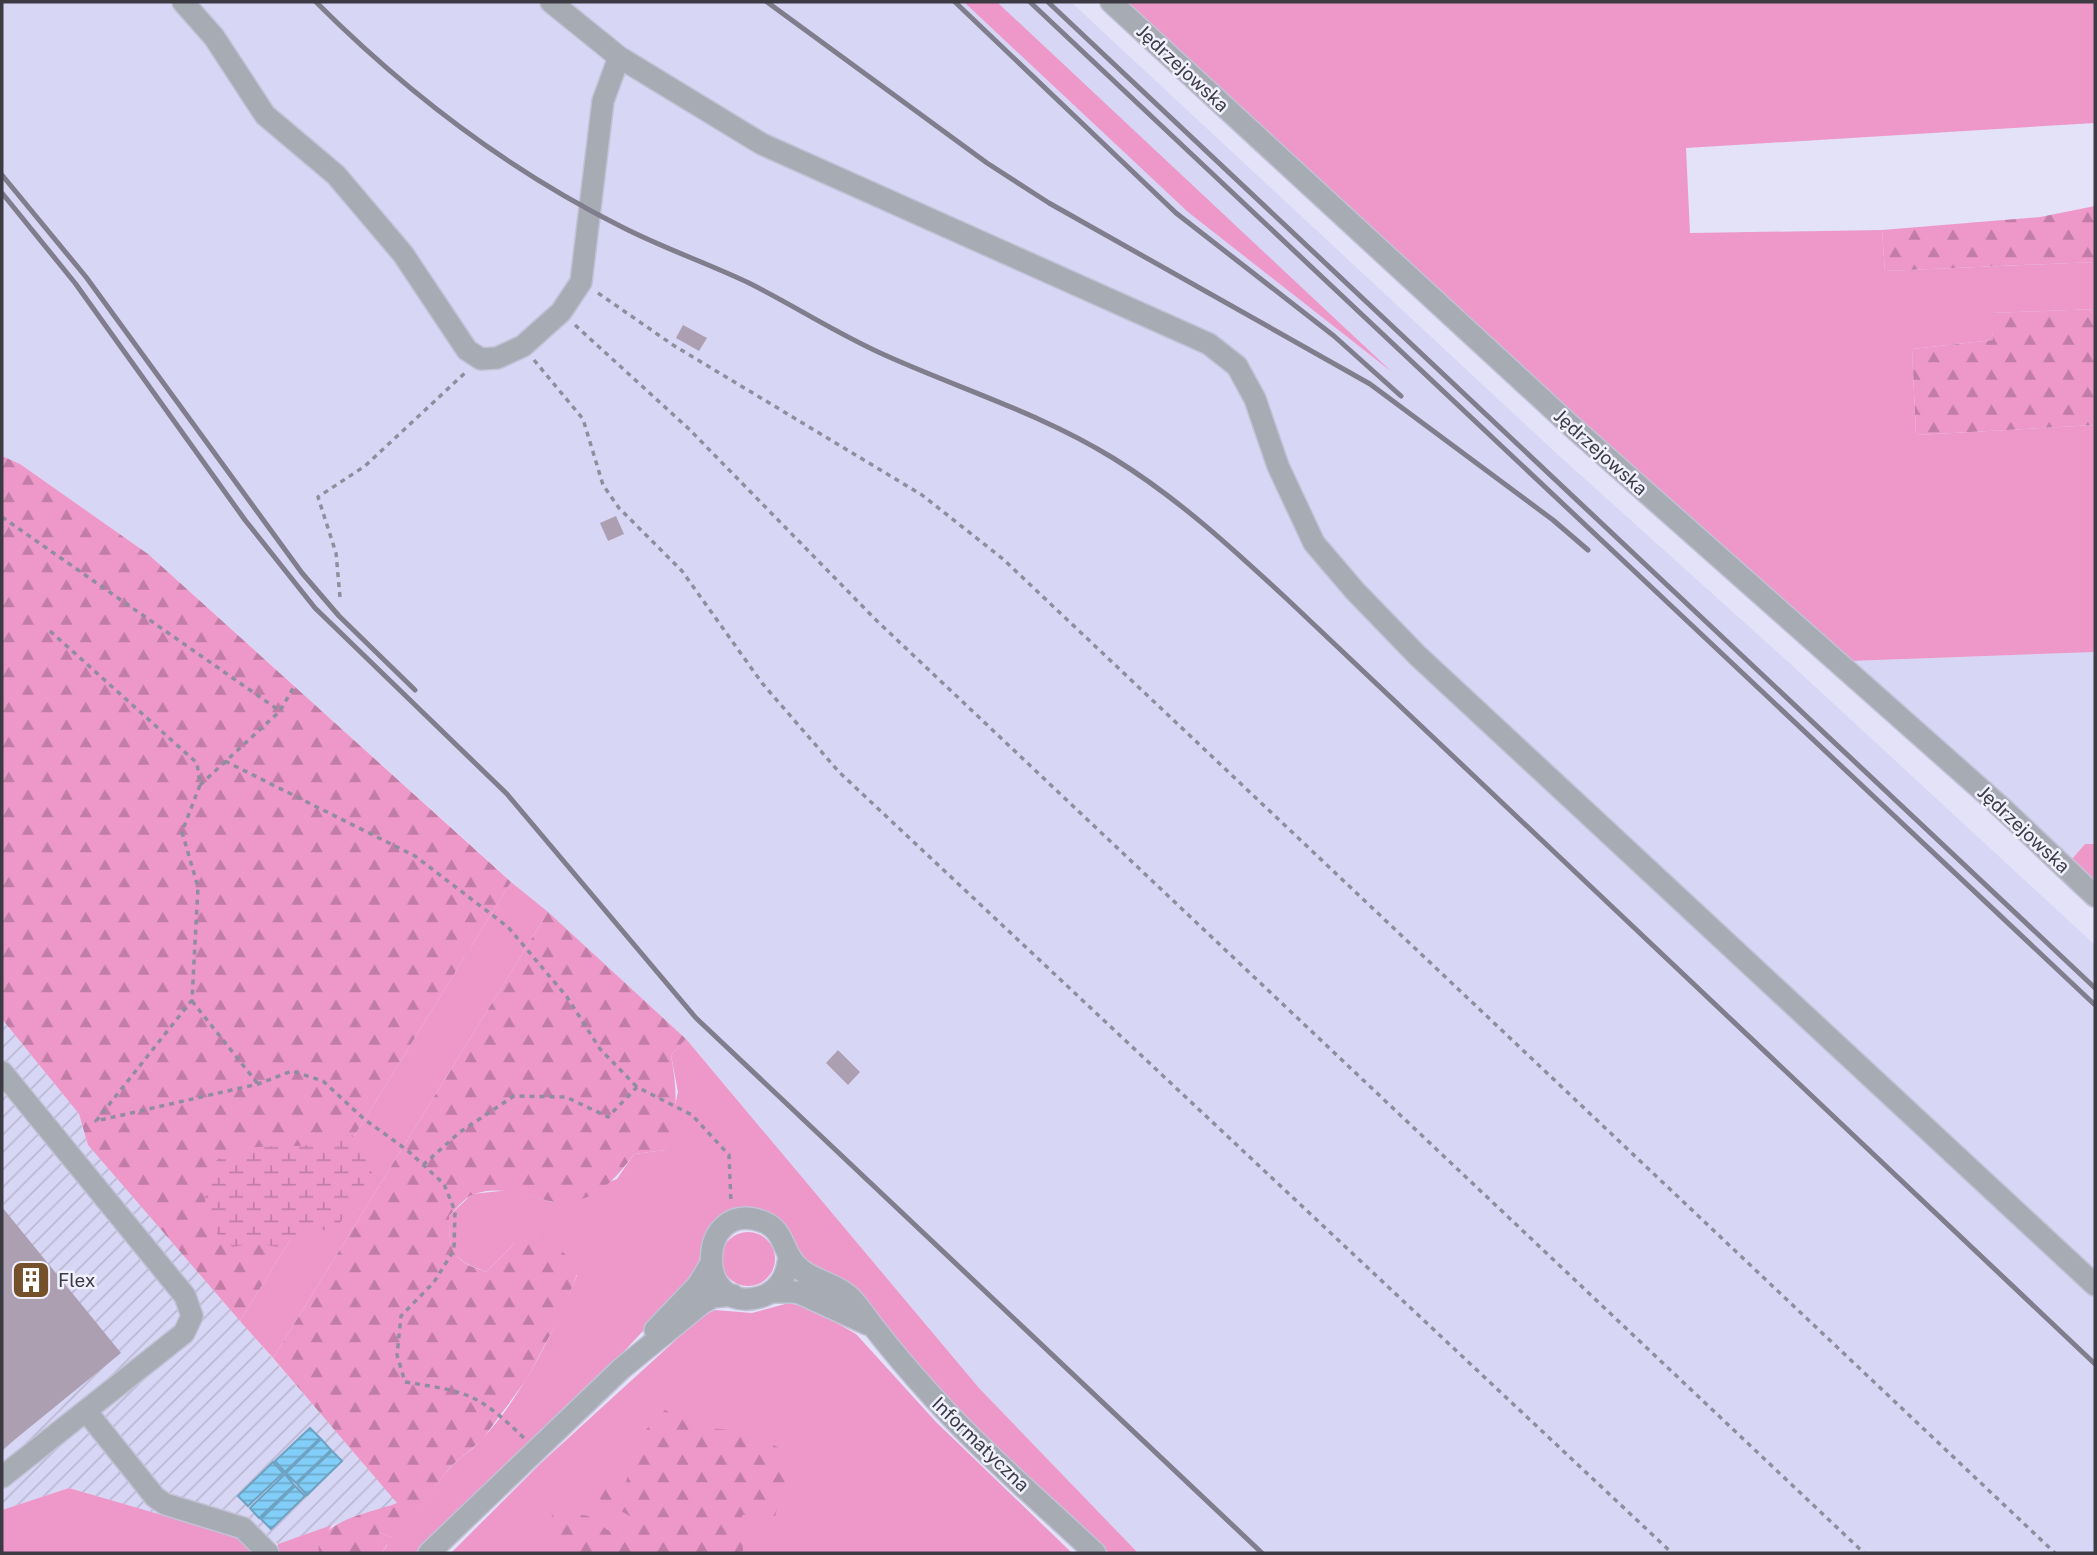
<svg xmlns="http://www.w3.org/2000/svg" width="2097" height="1555" viewBox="0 0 2097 1555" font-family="'Public Sans',sans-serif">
	<defs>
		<pattern id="industrial-furrows" width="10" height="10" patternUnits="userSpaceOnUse" patternTransform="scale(1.75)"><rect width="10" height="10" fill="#d8d6f5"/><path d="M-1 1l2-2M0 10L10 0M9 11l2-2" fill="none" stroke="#bab9d3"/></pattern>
		<pattern id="forest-firs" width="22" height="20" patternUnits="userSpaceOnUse" patternTransform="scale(1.75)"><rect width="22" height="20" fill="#ed98c9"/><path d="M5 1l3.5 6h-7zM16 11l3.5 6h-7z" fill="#c17da5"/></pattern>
		<pattern id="wetland-marsh" width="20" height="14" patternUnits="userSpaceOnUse" patternTransform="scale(1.75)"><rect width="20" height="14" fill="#ed98c9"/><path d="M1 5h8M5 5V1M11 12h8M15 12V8" fill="none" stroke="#c17da5"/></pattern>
		<pattern id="water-rules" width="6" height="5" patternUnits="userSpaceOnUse" patternTransform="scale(1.75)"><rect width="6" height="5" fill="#82cef8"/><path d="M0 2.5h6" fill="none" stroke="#6ca8ca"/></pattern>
	</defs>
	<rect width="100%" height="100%" fill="#e4e2f9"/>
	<path fill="#d8d6f5" d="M2,2H1071L1555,452L1795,668L2095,945V1553H1138L979,1388L686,1039L148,554L20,464L2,456Z
		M2095,652V844H2085L2072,859L1850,661Z"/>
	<path fill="url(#industrial-furrows)" d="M2,1019L79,1114L88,1145L398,1503L278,1544L257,1532L248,1540L69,1488L2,1510Z"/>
	<path fill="#ed98c9" d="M964,2H997L1392,372L1188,212Z
		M1127,2H2095V123L1686,148L1690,233L1882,230L1885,271L2095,262V309L1991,313L1993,340L1912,349L1916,435L2095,425V652L1850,661L1721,549Z
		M2085,844H2095V881L2072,859Z
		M511,882L548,912L273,1358L240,1321Z
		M686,1039L979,1388L1138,1553H1109L941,1393L870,1308L804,1264L787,1230L714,1224L703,1240L697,1273L615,1361L415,1553H382L387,1545L379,1540V1532L390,1537C413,1517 429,1492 449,1469C458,1458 472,1451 481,1440C521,1399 556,1328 577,1275L515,1243L486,1272C451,1259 449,1252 449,1216L472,1194L510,1190L552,1202L617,1179L634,1154L665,1150L678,1092L671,1055Z
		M721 1259a27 27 0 1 1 54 0a27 27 0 1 1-54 0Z
		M789,1303L812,1309L856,1334L936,1422L1072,1553H451L541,1463L701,1317L715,1310L752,1313Z
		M69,1488L248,1540L260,1553H2V1510Z
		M332,1525L322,1540L319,1553H277L278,1544Z"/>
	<path fill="url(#forest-firs)" d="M2095,206V262L1885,271L1882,230L2040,217Z
		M2095,309V425L1916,435L1912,349L1993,340L1990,313Z
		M2,456L20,464L148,554L511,882L240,1321L88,1145L79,1114L2,1019Z
		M548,912L686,1039L671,1055C677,1089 679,1117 665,1150L634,1154C614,1182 587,1209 549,1201C523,1195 500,1185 474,1194C465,1197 456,1209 449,1216C449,1251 451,1260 486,1272L515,1243L543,1237L565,1254L577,1274L563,1311L526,1380L482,1440L451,1466L400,1531L390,1537L379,1532V1540L387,1544L382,1553H319C313,1521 375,1512 397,1503L273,1358Z
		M665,1410L698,1427L742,1431L782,1449L786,1480L775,1516L742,1515L743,1551L736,1553H555L558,1545L551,1510L588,1516L612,1533L635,1543V1519L589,1493L603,1473L625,1487L636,1440Z"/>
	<path fill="url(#wetland-marsh)" d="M351,1134L375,1159L370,1162L372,1174L361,1189V1199L335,1228L303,1234L277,1247L256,1243L233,1247C214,1234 206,1223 205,1199C201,1134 266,1150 310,1145C315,1144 320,1141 325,1140C335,1138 342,1140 351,1134Z"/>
	<path fill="url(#water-rules)" stroke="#6da2c2" stroke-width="2" d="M310,1428L320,1438L285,1472L275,1461Z
		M321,1439L331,1450L296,1483L286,1473Z
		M332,1451L342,1461L307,1495L297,1484Z
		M273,1462L283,1473L248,1506L238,1496Z
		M285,1474L294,1485L259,1518L250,1508Z
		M295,1486L305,1496L271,1529L261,1519Z"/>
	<path fill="#ad9fb2" d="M683,325L707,338L699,351L676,338Z
		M616,516L624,534L608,541L600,523Z
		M838,1050L860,1072L848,1085L826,1063Z
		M2,1207L121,1353L2,1450Z"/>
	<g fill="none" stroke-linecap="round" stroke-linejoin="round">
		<g stroke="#c2c1d5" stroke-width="24">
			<path id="minor" d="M183,2L214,37L265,115L336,175L403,254L467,350L481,359L497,358L523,346L561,312L581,282L603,101L619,57
				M551,2L619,57L762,144L1209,344L1237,366L1255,399L1278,466L1314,543L1355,591L1418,656L2095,1285
				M1111,2L1569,424L2001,807L2095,896
				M2,1072L185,1296L192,1316L184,1333L2,1477
				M789,1257C787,1275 780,1291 760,1297C694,1316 696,1199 761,1221C785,1229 781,1249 796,1265C810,1281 834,1282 850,1297C860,1307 867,1319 876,1330C893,1352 912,1374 931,1395C981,1451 1040,1501 1095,1553
				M772,1292H797L867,1324
				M655,1330L698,1285L710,1265
				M86,1411L155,1497L165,1504L243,1528L268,1553
				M429,1553L621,1369L701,1304L713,1297L733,1295"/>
		</g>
		<path stroke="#908e9e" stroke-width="3.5" stroke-dasharray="5 5" stroke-linecap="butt" d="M598,293L673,345L922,495L1003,559L2055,1553
			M575,325L689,429L876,620L1864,1553
			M534,360L583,419L603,485L619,508L682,571L762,683L839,772L1672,1553
			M2,517L280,711L295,685
			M340,597L336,553L318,497L365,466L467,371
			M50,631L197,763L200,785L182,832L198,887L192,1000L96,1121L258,1084L292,1071L323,1081L364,1119L407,1150L444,1184L455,1211L454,1250L434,1282L401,1316L397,1355L405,1382C468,1392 477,1393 524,1438
			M225,761L415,856L508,927L567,997L600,1049L637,1087
			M200,785L280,711
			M192,1001L258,1084
			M423,1165L460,1132L514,1096L566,1097L608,1117L637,1087L692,1115L729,1155L731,1203"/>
		<use href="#minor" stroke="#a6abb4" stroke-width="21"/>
		<path stroke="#807e8d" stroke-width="5" d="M316,2C407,93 506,169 622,227C663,248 707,263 749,283C795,306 839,335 887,356C963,390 1042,414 1113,458C1178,498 1233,549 1288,600L2095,1364
			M767,2L987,163L1049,203L1370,384L1553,520L1588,550
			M955,2L1176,213L1334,336L1401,396
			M1030,2L2095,1005
			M1048,2L2095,988
			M2,175L86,277L302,573L339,616L415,690
			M2,193L75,283L245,520L315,608L507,794L696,1018L1262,1553"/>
	</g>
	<defs>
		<g id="building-square" transform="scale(2.0125)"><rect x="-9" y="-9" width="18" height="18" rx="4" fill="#74512a" stroke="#f1f0ff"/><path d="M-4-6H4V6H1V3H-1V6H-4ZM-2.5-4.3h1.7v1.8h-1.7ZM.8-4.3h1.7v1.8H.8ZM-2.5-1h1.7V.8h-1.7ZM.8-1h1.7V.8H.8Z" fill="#fff"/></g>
	</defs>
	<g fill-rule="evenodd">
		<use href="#building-square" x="31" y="1280"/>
	</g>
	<g text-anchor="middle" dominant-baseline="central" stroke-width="5" stroke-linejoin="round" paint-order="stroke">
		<g font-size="19" fill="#3c3b44" stroke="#f1f0ff">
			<text transform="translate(1183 68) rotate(43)">Jędrzejowska</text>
			<text transform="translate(1601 452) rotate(42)">Jędrzejowska</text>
			<text transform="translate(2024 829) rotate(43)">Jędrzejowska</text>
			<text transform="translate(981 1444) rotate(44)">Informatyczna</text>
		</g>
		<g font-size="19" fill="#3c3b44" stroke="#f1f0ff" text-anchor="start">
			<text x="58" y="1280">Flex</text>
		</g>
	</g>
	<rect width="2097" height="1555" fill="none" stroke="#3c3b44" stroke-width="7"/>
</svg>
